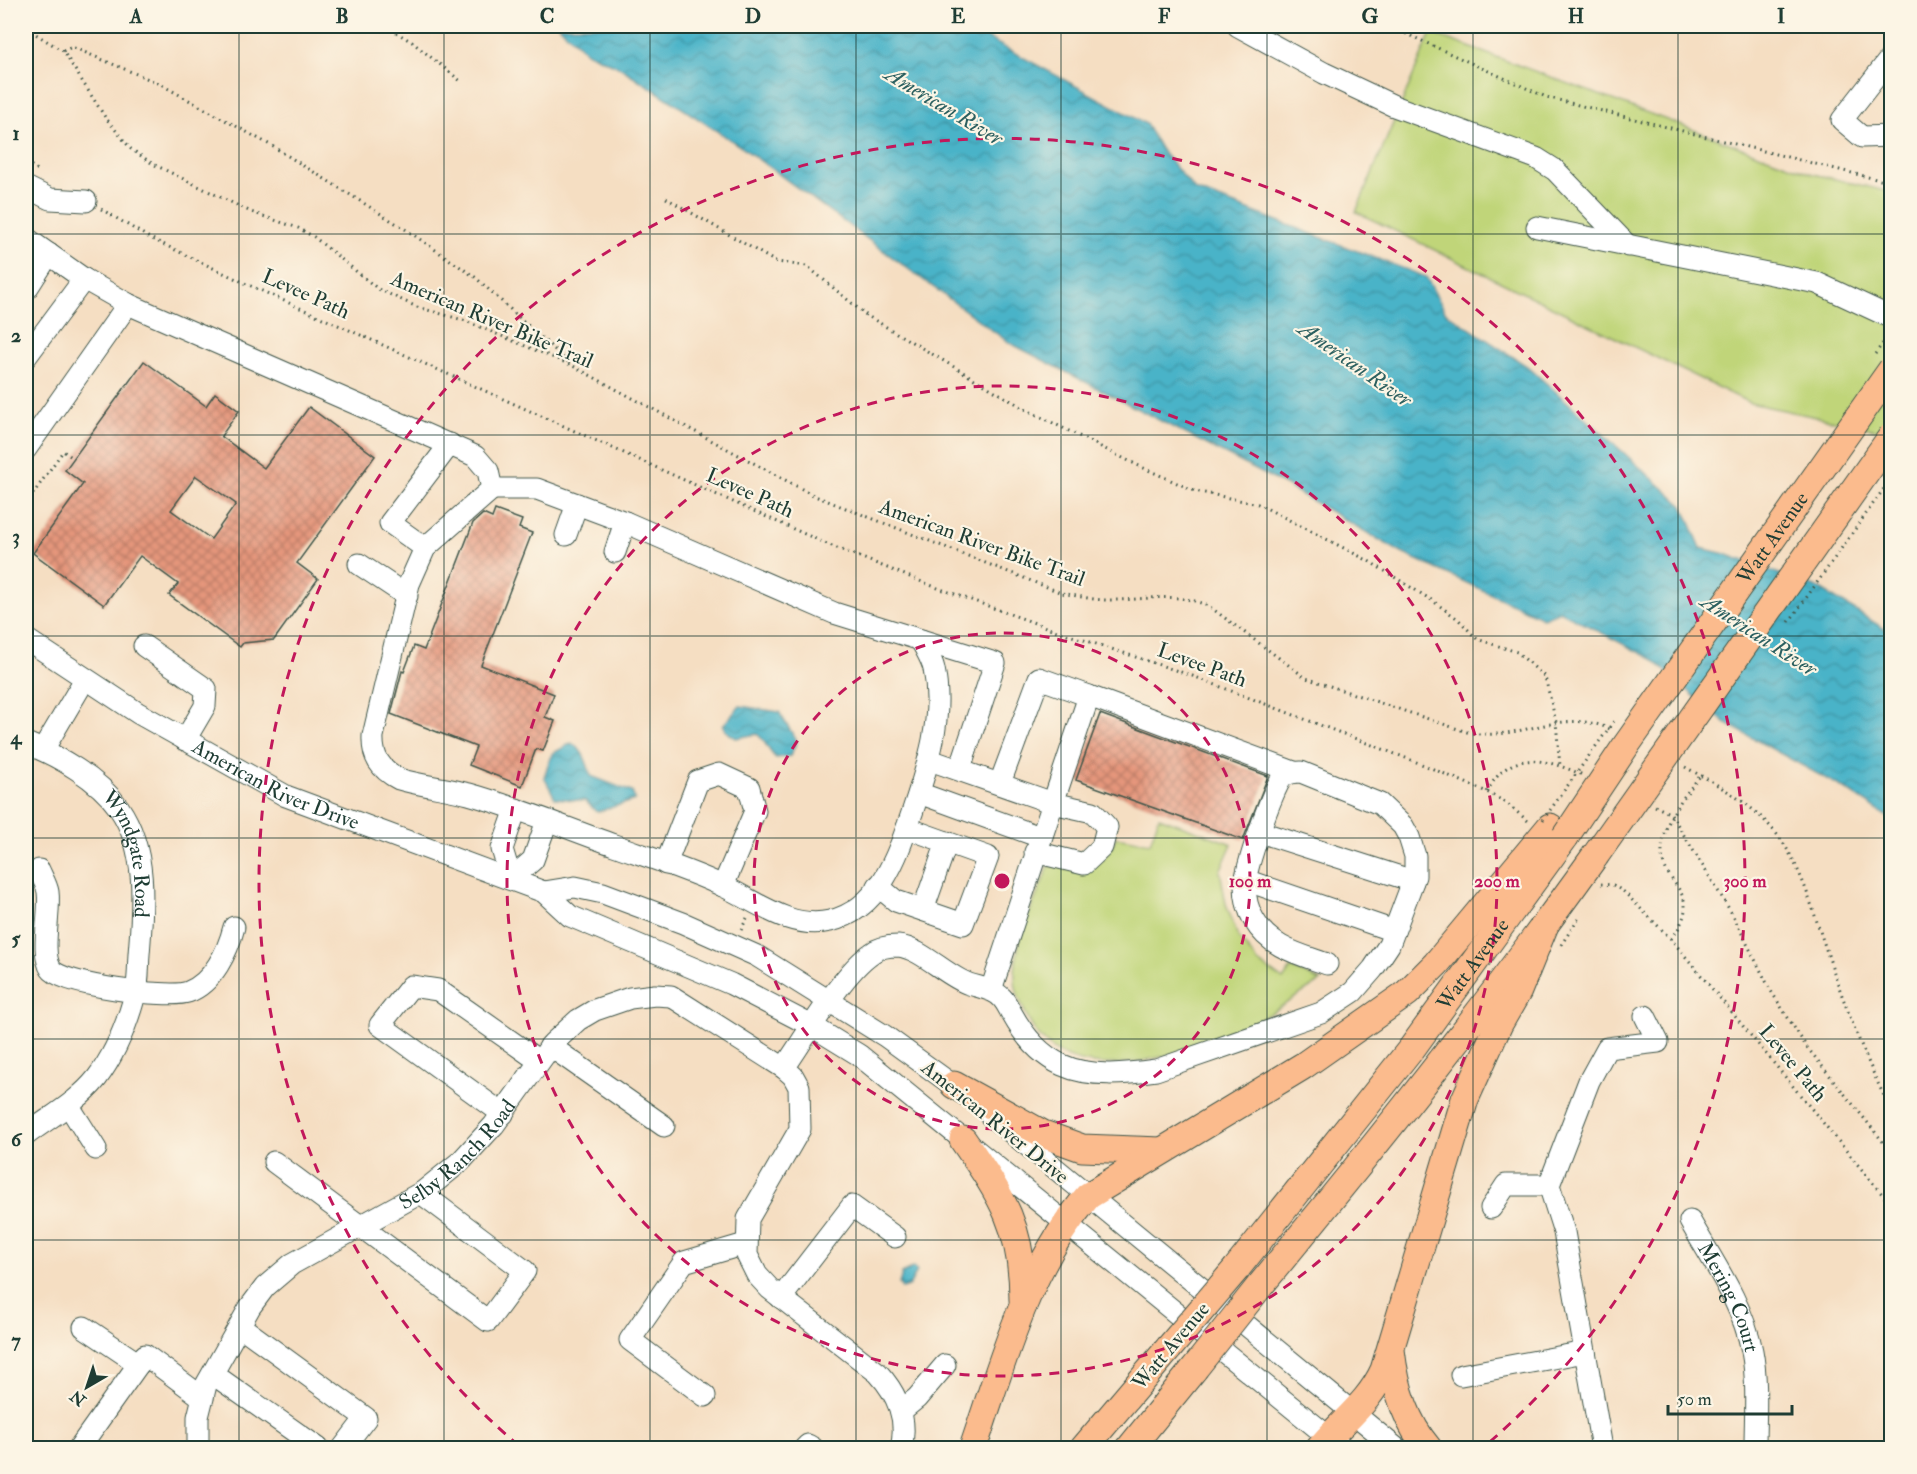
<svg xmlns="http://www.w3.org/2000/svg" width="1917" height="1474" viewBox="0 0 1917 1474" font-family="'IM FELL Double Pica',serif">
	<defs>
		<pattern id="water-waves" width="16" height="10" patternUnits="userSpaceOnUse" patternTransform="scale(1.5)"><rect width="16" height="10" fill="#4ab3c8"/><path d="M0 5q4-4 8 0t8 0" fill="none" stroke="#3d93a3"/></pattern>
		<pattern id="building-cross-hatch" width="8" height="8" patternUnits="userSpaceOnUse" patternTransform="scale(1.5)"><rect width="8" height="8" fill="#e5967b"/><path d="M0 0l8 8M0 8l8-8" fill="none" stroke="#b97c66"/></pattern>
	</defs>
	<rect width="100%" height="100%" fill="#fcf5e5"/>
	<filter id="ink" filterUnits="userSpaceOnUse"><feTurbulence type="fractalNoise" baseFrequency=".0167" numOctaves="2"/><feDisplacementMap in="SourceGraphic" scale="12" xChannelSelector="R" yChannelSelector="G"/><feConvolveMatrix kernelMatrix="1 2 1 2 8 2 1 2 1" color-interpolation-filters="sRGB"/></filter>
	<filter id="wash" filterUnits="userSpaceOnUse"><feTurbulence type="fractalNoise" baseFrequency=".008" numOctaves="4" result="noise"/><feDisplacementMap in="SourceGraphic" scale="24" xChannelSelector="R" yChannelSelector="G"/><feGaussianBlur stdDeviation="1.35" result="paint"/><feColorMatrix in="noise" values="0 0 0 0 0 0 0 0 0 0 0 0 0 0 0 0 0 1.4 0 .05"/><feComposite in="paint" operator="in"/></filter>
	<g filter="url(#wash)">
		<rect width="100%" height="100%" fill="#f5dec2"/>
		<path fill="#c0d579" stroke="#708956" stroke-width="1.5" d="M1431,33L1813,174L1891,192V433L1750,403L1356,212Z
			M1159,817L1232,844L1220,871L1226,904L1238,937L1258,962L1283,980L1291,968L1321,981C1288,1002 1254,1025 1219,1041C1206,1046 1192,1049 1179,1052C1126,1068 1056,1078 1027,1017C1021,1003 1014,990 1015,974C1016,936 1035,901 1049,866C1084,867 1101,874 1116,837L1150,843Z"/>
		<path fill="url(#water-waves)" stroke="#34787e" stroke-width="1.5" d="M559,26H965L1146,124L1161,150L1195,190L1426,277L1446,313L1527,366L1683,506L1701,548L1725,554L1820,589L1891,633V819L1847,790L1725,723L1652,659L1560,611L1543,618L1402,553L1287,486L1010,343L740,146L621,68L586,52Z
			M740,706L779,712L797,741L790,756L776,758C768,751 766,741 757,734L736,738L726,731L723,725Z
			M571,743C584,749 587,764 591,776L632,792L635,800L597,812L585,801L555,798L544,777L552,754Z
			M913,1267L917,1271L909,1287L902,1288L899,1284L902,1274Z"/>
		<g id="blocks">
			<path fill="url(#building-cross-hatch)" fill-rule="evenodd" d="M144,361L206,406L215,393L239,411L221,436L264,468L309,407L375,456L297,563L318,579L274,640L243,643L240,647L169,595L178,584L140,556L104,605L33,553L83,484L65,470ZM196,476L236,504L211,539L171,510Z
				M495,510L522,520L519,528L532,533L481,665L554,694L545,717L555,721L543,751L536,749L522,786L469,765L476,747L391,714L402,671L404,672L414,646L424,650L473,523L483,514L492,518Z
				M1100,714L1268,776L1243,840L1076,780Z"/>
		</g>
	</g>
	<g filter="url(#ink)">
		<use href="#blocks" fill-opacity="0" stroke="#3f5549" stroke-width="1.5"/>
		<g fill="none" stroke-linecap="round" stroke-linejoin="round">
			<g stroke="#3f5549" stroke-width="23">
				<g id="minor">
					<path d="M1238,26L1324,73L1394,106L1536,158L1555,170L1628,246"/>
					<path d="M1892,56L1842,120L1862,137L1892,136"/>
					<path d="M26,187L50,199L86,201"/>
					<path d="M1537,227L1817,283L1892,318"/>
					<path d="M26,238L84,279"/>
					<path d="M26,290L49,254"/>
					<path d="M26,357L84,279L128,304L475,456L488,471L492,489L425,548L409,584L373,736C372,757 380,769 399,779C422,786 446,788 469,794C519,808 566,828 614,845C651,858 690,870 725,887C757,902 791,930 830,921C881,909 898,854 913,810C928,765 944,717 934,669C932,659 925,649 921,640"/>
					<path d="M26,449L128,304"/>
					<path d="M492,489H537L625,522L834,613L995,663L960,769"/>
					<path d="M566,535L577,504"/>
					<path d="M425,548L390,523L450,444"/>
					<path d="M615,552L625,522"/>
					<path d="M359,564L407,596"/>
					<path id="s1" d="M26,639L138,713L286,796L544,892L570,916L731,984L812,1026L859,1055L1342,1448"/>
					<path d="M144,646L206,689L205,706L185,740"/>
					<path id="s2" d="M26,743C58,756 98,778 119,808C148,850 143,906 139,954C138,967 139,983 135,995C127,1024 115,1054 97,1078C78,1102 50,1117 26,1135"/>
					<path d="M43,750L85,679"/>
					<path d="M930,760L1053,803L991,990"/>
					<path d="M1000,783L1039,678L1089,696"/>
					<path d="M919,793L1040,837"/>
					<path d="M516,809L502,849L511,879L533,860L547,821"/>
					<path d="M1260,832L1413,881"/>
					<path d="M1035,852L1084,864L1102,847L1107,827L1093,812L1053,803L1089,696L1294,772"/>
					<path d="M666,864L698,781L719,774L749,788L755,811L723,886"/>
					<path d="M39,870C42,877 47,885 48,892C51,912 40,952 51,969C61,985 169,999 188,992C213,983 228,951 234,927"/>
					<path d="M1245,880L1394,931"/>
					<path d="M878,886L896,901L963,924L988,857L907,828"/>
					<path d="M544,892L575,887L603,893L683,923L757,956L885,1036L965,1094"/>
					<path d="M923,910L947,842"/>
					<path d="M550,1046L664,1126"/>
					<path d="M784,1068C805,1038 843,972 872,953C878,948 889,946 898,946C921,948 946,976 969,984C981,988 994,989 1002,998C1006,1002 1009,1009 1012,1014C1023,1034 1040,1055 1062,1065C1090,1078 1127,1074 1156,1070L1321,1013L1353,992L1373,969L1389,945L1415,876V856L1409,837L1403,826L1380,804L1301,772C1295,772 1288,773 1283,777C1273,786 1245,870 1245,885C1245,897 1248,910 1254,920C1270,948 1299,954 1327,964"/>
					<path d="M69,1106L96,1149"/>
					<path d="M503,1114L380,1025L411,986L438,990L539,1061"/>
					<path d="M989,1114L1396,1448"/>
					<path d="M274,1162L488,1321L525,1271L421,1193"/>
					<path d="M1491,1208L1506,1185H1549"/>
					<path id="s3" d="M1690,1221C1713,1262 1743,1304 1752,1351C1758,1382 1755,1417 1755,1448"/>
					<path d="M781,1298L852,1206L895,1237"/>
					<path d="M240,1326L366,1418L343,1448"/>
					<path d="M84,1327L139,1364"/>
					<path d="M213,1374L318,1448"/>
					<path d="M1461,1375L1585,1352"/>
					<path d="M705,1396L630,1340L684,1262L745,1244"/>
					<path d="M901,1411L917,1398L945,1365"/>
					<path d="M79,1448L145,1355L203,1398"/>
					<path id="s4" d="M198,1448V1417L206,1385L250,1307L265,1287L292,1264L424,1191L461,1161L494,1125L553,1043L578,1020L595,1010L630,998L655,995L671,996L784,1068L793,1076L799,1087L800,1129L748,1219L747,1255L757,1275L770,1289L878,1373C898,1395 908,1419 901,1448"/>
					<path d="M805,1448L808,1445L813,1448"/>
					<path d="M1602,1448L1564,1232L1549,1185L1589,1081L1607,1048L1658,1042L1645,1016"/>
				</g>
			</g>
			<g stroke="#3f5549" stroke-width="29">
				<g id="major">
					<path d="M954,1085L1043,1134L1082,1148L1161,1151"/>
					<path d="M963,1140C1003,1198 1023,1228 1023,1300"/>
					<path id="s5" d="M1236,1269L1412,1048L1565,837"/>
					<path d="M1259,1287C1375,1147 1489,1004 1595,856"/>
					<path d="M1391,1350C1395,1385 1405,1421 1428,1448"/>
					<path d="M973,1448C1003,1361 1027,1267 1088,1196L1303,1066L1407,993L1436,964L1550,827"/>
					<path d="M1084,1448L1169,1348"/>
					<path d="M1130,1448L1194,1369"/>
					<path d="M1320,1448C1342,1421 1369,1403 1384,1370L1465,1099L1499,1024L1518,991L1545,925"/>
				</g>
			</g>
			<path stroke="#3f5549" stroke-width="3" stroke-dasharray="1.5 4.5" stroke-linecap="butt" d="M386,26L412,42L463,83
				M1389,26L1546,97L1892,183
				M26,28L63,51L105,117L131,149L153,164L251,212L298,228L314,237L378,289L417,307L463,320L571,365L815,496L1062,593C1077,596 1093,600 1108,600C1144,601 1177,590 1210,607L1306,678L1467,732C1518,744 1561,705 1612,730
				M63,51L72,47L158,83L272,146L405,229L475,277L568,362
				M26,162L39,171
				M666,198L776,262L807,266L866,315L1027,410L1137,465L1195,491L1258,504L1367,560L1433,601L1458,619L1477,639L1517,652L1545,677L1556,722L1560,766
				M101,209L148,237L251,286L827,544L935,587L1057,631L1190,675L1424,765L1487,792L1505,802L1528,821
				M26,504L63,451L73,458
				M1685,767C1720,786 1754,804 1779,837C1804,871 1814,916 1828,955C1846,1009 1866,1061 1892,1112
				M1487,792C1510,747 1545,759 1583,775
				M1655,806L1671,814L1731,912L1771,991L1806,1046L1892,1153
				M1601,884L1613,885L1624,892L1671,939L1892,1206
				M741,930L747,918
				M1671,939C1708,891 1660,887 1662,850C1664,819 1682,799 1700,776
				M1561,945L1580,916"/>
			<use href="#minor" stroke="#fff" stroke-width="21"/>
			<use href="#major" stroke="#fbbb8d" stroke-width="27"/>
			<g stroke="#3f5549" stroke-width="29" stroke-linecap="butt">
				<g id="major-bridge">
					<path id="s6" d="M1565,837L1627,744L1892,369"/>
					<path d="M1595,856L1892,436"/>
					<path d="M1169,1348L1236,1269"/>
					<path d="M1194,1369L1259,1287"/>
				</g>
			</g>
			<path stroke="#3f5549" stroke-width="3" stroke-dasharray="1.5 4.5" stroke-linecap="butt" d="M1875,354L1892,331
				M1789,622L1888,483
				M1543,820L1614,721"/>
			<use href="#major-bridge" stroke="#fbbb8d" stroke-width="27"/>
		</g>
	</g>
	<path fill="none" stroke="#1f3d34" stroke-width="1.5" stroke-opacity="0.55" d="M239,26V1448M444,26V1448M650,26V1448M856,26V1448M1061,26V1448M1267,26V1448M1473,26V1448M1678,26V1448M26,234H1892M26,435H1892M26,636H1892M26,838H1892M26,1039H1892M26,1240H1892"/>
	<g fill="none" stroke="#c2185b" stroke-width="3" stroke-dasharray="10 8">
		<circle cx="1002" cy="881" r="248"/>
		<circle cx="1002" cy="881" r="495"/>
		<path d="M519 1446A743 743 0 1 1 1485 1446"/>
	</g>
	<g text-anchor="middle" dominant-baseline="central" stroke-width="4.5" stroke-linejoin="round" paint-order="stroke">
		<g font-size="21" fill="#1f3d34" stroke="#fcf5e5">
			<text transform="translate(306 294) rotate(24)">Levee Path</text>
			<text transform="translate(492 320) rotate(23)">American River Bike Trail</text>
			<text transform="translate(750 493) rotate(24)">Levee Path</text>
			<text stroke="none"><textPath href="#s6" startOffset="364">Watt Avenue</textPath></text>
			<text transform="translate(982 543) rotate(20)">American River Bike Trail</text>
			<text transform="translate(1202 665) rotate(20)">Levee Path</text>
			<text stroke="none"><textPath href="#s1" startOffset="290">American River Drive</textPath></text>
			<text stroke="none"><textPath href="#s2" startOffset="162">Wyndgate Road</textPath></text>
			<text stroke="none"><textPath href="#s5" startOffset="386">Watt Avenue</textPath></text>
			<text transform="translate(1793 1063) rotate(50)">Levee Path</text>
			<text transform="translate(995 1122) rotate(39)">American River Drive</text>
			<text stroke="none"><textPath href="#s4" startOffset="414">Selby Ranch Road</textPath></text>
			<text stroke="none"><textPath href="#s3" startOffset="86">Mering Court</textPath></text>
			<text transform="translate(1171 1346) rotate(-50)">Watt Avenue</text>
		</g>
		<g font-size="22" font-style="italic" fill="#2c6060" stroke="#fcf5e5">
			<text transform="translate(944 106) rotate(31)">American River</text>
			<text transform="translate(1355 364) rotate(35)">American River</text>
			<text transform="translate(1759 635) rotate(33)">American River</text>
		</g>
	</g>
	<circle cx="1002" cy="881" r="9" fill="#c2185b" stroke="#fcf5e5" stroke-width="3"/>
	<g font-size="18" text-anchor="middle" font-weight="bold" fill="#c2185b" stroke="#fcf5e5" stroke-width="4.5" stroke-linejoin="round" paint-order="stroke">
		<text x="1250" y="887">100 m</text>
		<text x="1497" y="887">200 m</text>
		<text x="1745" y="887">300 m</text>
	</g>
	<rect width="1917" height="1474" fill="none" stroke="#fcf5e5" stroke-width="66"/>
	<g transform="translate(87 1387) rotate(219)" stroke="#fcf5e5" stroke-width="4.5" paint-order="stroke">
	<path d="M0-4.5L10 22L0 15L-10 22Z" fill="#1f3d34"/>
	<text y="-9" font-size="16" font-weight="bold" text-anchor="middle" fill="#1f3d34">N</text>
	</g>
	<path d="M1668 1405v9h124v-9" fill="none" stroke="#1f3d34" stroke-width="3"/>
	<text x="1677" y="1405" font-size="18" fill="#1f3d34" stroke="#fcf5e5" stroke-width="4.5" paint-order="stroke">50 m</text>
	<rect x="33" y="33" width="1851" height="1408" fill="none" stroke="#1f3d34" stroke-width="2"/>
	<g font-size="20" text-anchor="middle" font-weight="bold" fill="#1f3d34">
		<text x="136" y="23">A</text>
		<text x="342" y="23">B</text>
		<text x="547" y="23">C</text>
		<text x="753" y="23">D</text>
		<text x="958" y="23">E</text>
		<text x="1164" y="23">F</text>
		<text x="1370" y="23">G</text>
		<text x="1576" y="23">H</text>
		<text x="1781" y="23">I</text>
		<text x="16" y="140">1</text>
		<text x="16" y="342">2</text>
		<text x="16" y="543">3</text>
		<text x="16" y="744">4</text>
		<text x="16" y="945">5</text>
		<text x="16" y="1146">6</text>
		<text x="16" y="1347">7</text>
	</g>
</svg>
